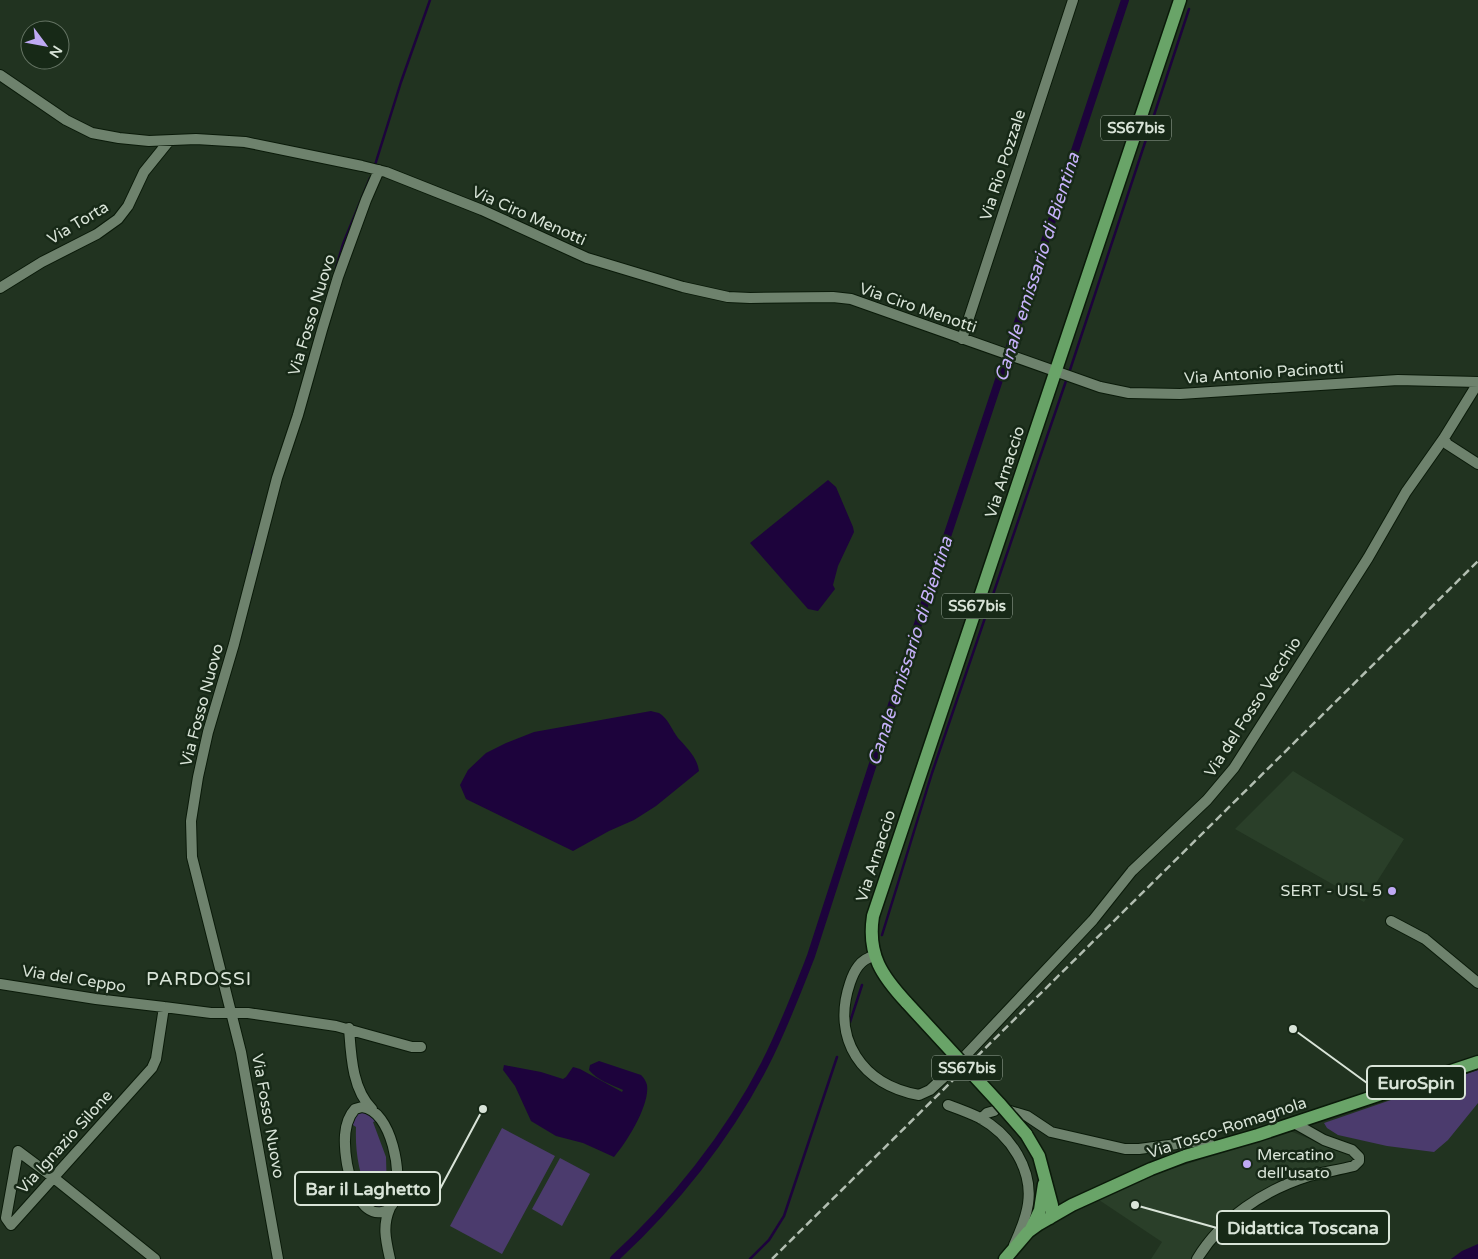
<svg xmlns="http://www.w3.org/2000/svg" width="1478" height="1259" viewBox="0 0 1478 1259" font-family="'Varela Round',sans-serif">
	<rect width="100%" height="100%" fill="#213320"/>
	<path fill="#2a3f29" d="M1293,771L1404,839L1364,902L1235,829Z
		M1290,1131L1320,1143L1353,1154L1351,1163L1255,1198L1193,1259H1151L1162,1242L1099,1200L1153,1175Z"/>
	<path fill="#4b3b6d" d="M1478,1070V1103L1448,1140L1434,1152L1387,1146L1338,1135L1327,1128L1324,1123Z
		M366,1111L379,1120L373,1122L386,1157L387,1193L393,1196L388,1205L378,1209L363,1199L369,1197C359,1174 355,1152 356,1127L350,1123L355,1114Z
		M502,1128L555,1156L502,1254L450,1226Z
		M560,1158L590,1174L562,1226L532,1209Z"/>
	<path fill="#1d033c" d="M828,480L836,487L853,527L854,532L838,566L833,585L835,589L818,611L808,609L750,543Z
		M651,711C653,712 656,712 659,713C668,718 672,730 678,738C687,748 697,757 699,771L656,806L634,820L609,831L573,851L466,799L460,785L468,770L486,753L506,743L534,732Z
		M599,1061L641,1075C644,1078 646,1081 647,1085C650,1105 627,1142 614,1157L583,1143L556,1136L531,1121L515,1086L503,1070L504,1065L541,1072L563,1079L566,1077L573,1067L580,1069L622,1092L623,1090C612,1085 597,1080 589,1070L590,1065Z
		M1478,1244V1259H1451L1462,1251Z"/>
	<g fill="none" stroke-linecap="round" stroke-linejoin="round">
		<path stroke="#1d033c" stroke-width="2.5" d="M375,165L401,82L430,0
			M336,268L343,244L370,178
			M1069,373L1189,9
			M252,553L255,545
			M882,935L932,773L1067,378
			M850,1022L862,985
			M750,1259L769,1240L784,1216L837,1057"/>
		<path stroke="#1d033c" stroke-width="8" d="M614,1259C673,1205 728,1136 765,1064C783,1029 797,992 811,956L919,621L1125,0"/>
		<g stroke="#0a1a09" stroke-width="12">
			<path id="minor" d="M0,75L66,120L92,133L119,138L149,141L196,139L245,142L362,166L386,172L482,210L587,258L683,287L728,297L750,298L833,297L851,299L1100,387L1129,393L1180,394L1398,380L1478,382
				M0,288L42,262L97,234L118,219L128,206L144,172L169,141
				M962,339L1073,0
				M1444,438L1447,444L1478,464
				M1391,921L1425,939L1478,983
				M874,956C860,959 854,971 850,983C831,1039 862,1085 919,1095L930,1090L957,1065
				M0,984L96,999L164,1007L211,1013H248L336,1026L412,1047H421
				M349,1028C351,1055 352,1089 372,1109
				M966,1055L1093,920L1132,871L1207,800L1234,768L1368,558L1406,492L1444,438L1478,383
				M948,1105C959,1109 970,1113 980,1118C1011,1135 1033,1170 1028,1204C1026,1218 1020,1232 1014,1245
				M362,1107C392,1110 403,1176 395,1199C392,1206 389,1211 382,1212C360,1216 350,1180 347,1164C344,1146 342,1123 355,1109Z
				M1010,1111L1027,1116L1051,1132L1125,1149H1139L1200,1141L1208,1142L1213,1148
				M981,1119L987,1113L994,1111
				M155,1259L54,1178L18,1151L6,1218L11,1225L152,1068L156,1059L164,1007
				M278,1259L241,1052L192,857L191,821L198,777L208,732L234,644L277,478L298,415L322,330L338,277L366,200L379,170
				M390,1259C386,1241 382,1226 390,1208
				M1197,1259C1222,1218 1264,1190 1309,1176C1324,1172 1339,1170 1354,1166L1359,1161V1157L1352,1150L1324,1140L1294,1123"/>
		</g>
		<g stroke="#0a1a09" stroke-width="15">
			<path id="major" d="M907,1003C882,976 867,955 873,916L1180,0
				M1026,1134L1039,1156L1052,1205V1213L1050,1218
				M1031,1229L1040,1210L1044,1184
				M1005,1259L1028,1232L1039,1224L1072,1205L1151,1169L1185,1156L1258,1135L1478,1062"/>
		</g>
		<use href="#minor" stroke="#6e826d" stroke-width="10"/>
		<use href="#major" stroke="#69a468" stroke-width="12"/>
		<path stroke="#b2beb1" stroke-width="2.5" stroke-dasharray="8 4" stroke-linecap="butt" d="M772,1259L1478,561"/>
		<g stroke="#0a1a09" stroke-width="15" stroke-linecap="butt">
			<path id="major-bridge" d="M907,1003L999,1103L1026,1134"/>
		</g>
		<use href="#major-bridge" stroke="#69a468" stroke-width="12"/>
	</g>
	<g fill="#bfa9f4" stroke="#172917" stroke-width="2">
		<circle cx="1392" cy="891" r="5"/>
		<circle cx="1247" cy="1164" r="5"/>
	</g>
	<g text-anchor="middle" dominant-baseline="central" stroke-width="5" stroke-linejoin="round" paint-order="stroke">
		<g fill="#172917" stroke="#9fac9e" stroke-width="1">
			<rect x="1101" y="115.5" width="70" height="25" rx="4"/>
			<rect x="942" y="593.5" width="70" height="25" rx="4"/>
			<rect x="932" y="1055.5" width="70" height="25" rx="4"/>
		</g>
		<g font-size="15" font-weight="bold" fill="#d9e4d8">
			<text x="1136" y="128">SS67bis</text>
			<text x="977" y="606">SS67bis</text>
			<text x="967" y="1068">SS67bis</text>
		</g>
		<g font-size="16" fill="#d9e4d8" stroke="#172917">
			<text transform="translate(1003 165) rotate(-72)">Via Rio Pozzale</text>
			<text transform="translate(529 216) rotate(24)">Via Ciro Menotti</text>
			<text transform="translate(78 223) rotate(-31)">Via Torta</text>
			<text transform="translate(918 308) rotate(19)">Via Ciro Menotti</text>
			<text transform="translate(312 315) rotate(-73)">Via Fosso Nuovo</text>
			<text transform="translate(1264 373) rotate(-4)">Via Antonio Pacinotti</text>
			<text transform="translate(1005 472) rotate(-72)">Via Arnaccio</text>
			<text transform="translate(202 705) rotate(-75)">Via Fosso Nuovo</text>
			<text transform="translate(1253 707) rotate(-57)">Via del Fosso Vecchio</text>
			<text transform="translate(876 856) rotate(-72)">Via Arnaccio</text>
			<text transform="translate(74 979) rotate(9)">Via del Ceppo</text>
			<text transform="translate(268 1116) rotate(80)">Via Fosso Nuovo</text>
			<text transform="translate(1227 1128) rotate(-18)">Via Tosco-Romagnola</text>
			<text transform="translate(65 1142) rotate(-48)">Via Ignazio Silone</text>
		</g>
		<g font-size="16" fill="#d9e4d8" stroke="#172917" text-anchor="end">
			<text x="1382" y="891">SERT - USL 5</text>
			<text x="1257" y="1155" text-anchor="start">Mercatino<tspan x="1257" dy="18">dell'usato</tspan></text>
		</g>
		<g font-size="18" font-style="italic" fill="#c7b2fb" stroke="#172917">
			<text transform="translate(1037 267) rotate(-72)">Canale emissario di Bientina</text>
			<text transform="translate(910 651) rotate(-72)">Canale emissario di Bientina</text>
		</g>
		<g font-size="19" letter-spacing="1" fill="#d9e4d8" stroke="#172917">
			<text x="199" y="979">PARDOSSI</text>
		</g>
	</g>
	<path fill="none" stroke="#d9e4d8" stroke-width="2" d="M1293 1029L1367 1083M483 1109L440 1189M1135 1205L1217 1228"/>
	<g fill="#d9e4d8" stroke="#172917" stroke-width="2">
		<circle cx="1293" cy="1029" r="5"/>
		<circle cx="483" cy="1109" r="5"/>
		<circle cx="1135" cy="1205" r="5"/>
	</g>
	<g fill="#172917" stroke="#d9e4d8" stroke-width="2">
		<rect x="1367" y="1066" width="98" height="33" rx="5"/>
		<rect x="295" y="1172" width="145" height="33" rx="5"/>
		<rect x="1217" y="1211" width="172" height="33" rx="5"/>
	</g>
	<g font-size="18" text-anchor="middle" font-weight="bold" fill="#d9e4d8">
		<text x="1416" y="1089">EuroSpin</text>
		<text x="368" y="1195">Bar il Laghetto</text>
		<text x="1303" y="1234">Didattica Toscana</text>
	</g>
	<g transform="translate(45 45) rotate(122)"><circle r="24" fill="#172917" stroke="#657464"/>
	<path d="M0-4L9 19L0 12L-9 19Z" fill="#bfa9f4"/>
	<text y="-8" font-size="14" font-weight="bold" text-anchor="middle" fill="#d9e4d8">N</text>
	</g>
</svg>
